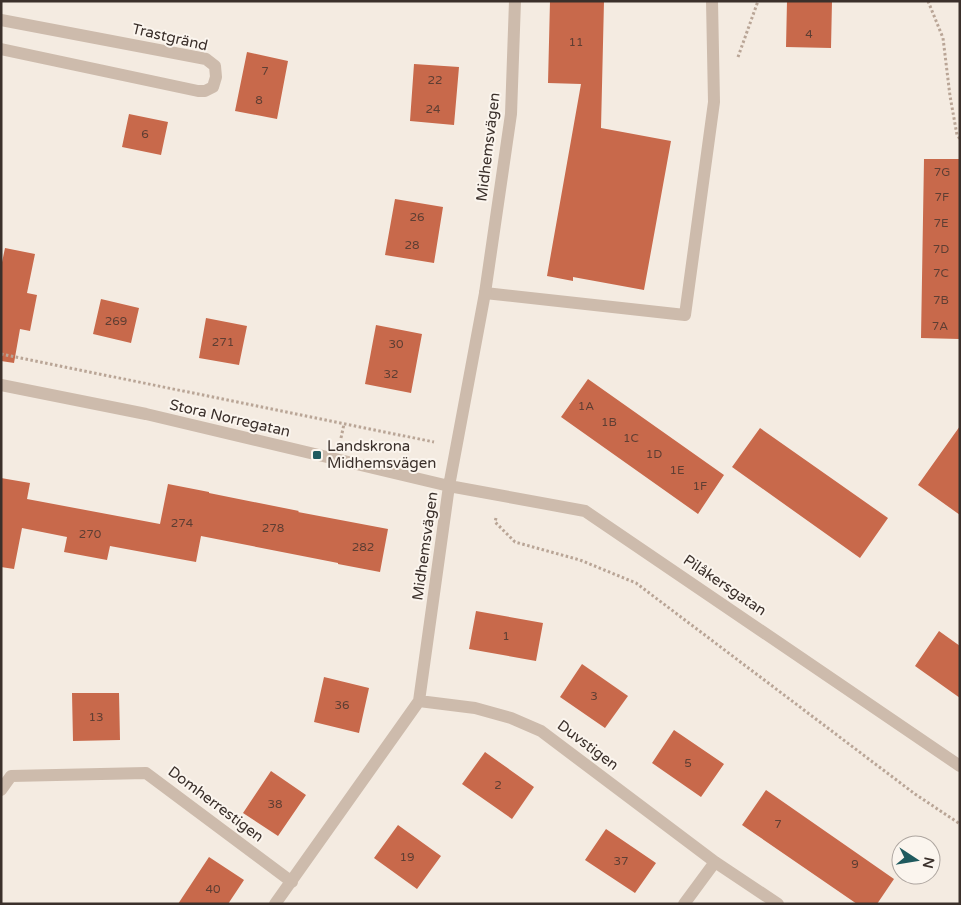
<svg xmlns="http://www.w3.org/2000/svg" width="961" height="905" viewBox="0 0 961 905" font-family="'Varela Round',sans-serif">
	<rect width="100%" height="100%" fill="#f4ebe1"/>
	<path fill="#c8694b" d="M550,1H604L601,128L671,141L644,290L573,277V281L547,276L581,84L548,83Z
		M787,1H832L831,48L786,47Z
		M247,52L288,61L277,119L235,111Z
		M414,64L459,67L454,125L410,121Z
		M129,114L168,122L161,155L122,147Z
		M924,159H960L959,339L921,338Z
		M395,199L443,207L434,263L385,255Z
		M5,248L35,254L27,293L37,295L30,331L20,329L14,363L1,361V267Z
		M101,299L139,308L131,343L93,334Z
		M206,318L247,326L239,365L199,358Z
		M376,325L422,334L411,393L365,384Z
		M588,379L724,475L698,514L561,417Z
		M960,426V515L918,485Z
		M760,428L888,518L860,558L732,467Z
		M1,478L30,483L27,499L160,524L168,484L209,492V493L299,511L298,512L388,529L380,572L338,564V563L201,536L196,562L110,546L107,560L64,552L67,537L22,528L14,569L1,567Z
		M476,611L543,623L536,661L469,649Z
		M939,631L960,646V698L915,666Z
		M582,664L628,696L605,728L560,697Z
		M324,677L369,688L359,733L314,722Z
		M72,693H119L120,740L73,741Z
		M674,730L724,764L701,797L652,763Z
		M485,752L534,787L512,819L462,784Z
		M271,771L306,795L278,836L243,813Z
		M766,790L894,879L877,904H857L742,825Z
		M398,825L441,856L417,889L374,858Z
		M606,829L656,863L635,893L585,860Z
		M209,857L244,880L228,904H178Z"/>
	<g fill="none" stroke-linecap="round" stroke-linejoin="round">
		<path stroke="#b9a596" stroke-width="3" stroke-dasharray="2.5 2.5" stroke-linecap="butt" d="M928,1L943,38L950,96L957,135L960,139
			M738,57L758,1
			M1,354L434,442
			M341,438L344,424
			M496,518L495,522L515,542L580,560L636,583L915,794L960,824"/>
		<path stroke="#cdbbac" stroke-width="12" d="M485,293L685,315L714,102L712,1"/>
		<path stroke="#cdbbac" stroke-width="12" d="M1,20L206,59L215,66L216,77L213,87L205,91H198L1,49
			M1,385L146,414L449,486L585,511L960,766
			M419,701L475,708L511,718L541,731L715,862L778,904
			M1,790L11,776L146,773L292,882
			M275,904L419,701L449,486L485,293L511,114L515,1
			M684,904L715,862"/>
	</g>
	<rect fill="#1f5a5e" stroke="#fbf5ee" stroke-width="2" x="312" y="450" width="10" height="10" rx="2.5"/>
	<g text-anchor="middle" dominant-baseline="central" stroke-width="4" stroke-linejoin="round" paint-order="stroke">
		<g font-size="12" fill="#5e3e33">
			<text x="809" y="34">4</text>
			<text x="576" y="42">11</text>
			<text x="265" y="71">7</text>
			<text x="435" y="80">22</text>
			<text x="259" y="100">8</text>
			<text x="433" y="109">24</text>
			<text x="145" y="134">6</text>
			<text x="942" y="172">7G</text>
			<text x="942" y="197">7F</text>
			<text x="417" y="217">26</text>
			<text x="941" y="223">7E</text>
			<text x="412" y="245">28</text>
			<text x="941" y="249">7D</text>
			<text x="941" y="273">7C</text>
			<text x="941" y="300">7B</text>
			<text x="116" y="321">269</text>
			<text x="940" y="326">7A</text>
			<text x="223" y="342">271</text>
			<text x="396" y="344">30</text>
			<text x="391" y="374">32</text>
			<text x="586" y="406">1A</text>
			<text x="609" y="422">1B</text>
			<text x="631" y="438">1C</text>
			<text x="654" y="454">1D</text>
			<text x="677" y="470">1E</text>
			<text x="700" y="486">1F</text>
			<text x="182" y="523">274</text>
			<text x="273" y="528">278</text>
			<text x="90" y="534">270</text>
			<text x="363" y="547">282</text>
			<text x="506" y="636">1</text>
			<text x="594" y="696">3</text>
			<text x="342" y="705">36</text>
			<text x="96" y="717">13</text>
			<text x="688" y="763">5</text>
			<text x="498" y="785">2</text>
			<text x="275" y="804">38</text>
			<text x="778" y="824">7</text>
			<text x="407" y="857">19</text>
			<text x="621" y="861">37</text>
			<text x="855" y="864">9</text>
			<text x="213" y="889">40</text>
		</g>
		<g font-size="15" fill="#3b302b" stroke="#fbf5ee">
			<text transform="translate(170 37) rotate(13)">Trastgränd</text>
			<text transform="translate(488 147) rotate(-83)">Midhemsvägen</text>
			<text transform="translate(230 418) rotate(13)">Stora Norregatan</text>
			<text transform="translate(425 546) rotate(-82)">Midhemsvägen</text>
			<text transform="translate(725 585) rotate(34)">Pilåkersgatan</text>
			<text transform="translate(588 745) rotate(37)">Duvstigen</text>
			<text transform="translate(216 804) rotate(37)">Domherrestigen</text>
		</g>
		<g font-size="15" fill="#3b302b" stroke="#fbf5ee" text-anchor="start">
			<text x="327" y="446">Landskrona<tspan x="327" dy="17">Midhemsvägen</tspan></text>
		</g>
	</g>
	<rect width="961" height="905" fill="none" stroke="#3b302b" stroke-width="5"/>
	<g transform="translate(916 860) rotate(102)"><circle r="24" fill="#fbf5ee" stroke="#aea6a0"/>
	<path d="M0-4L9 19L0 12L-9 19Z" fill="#1f5a5e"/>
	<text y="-8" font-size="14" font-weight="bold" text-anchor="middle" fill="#3b302b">N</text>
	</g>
</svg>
